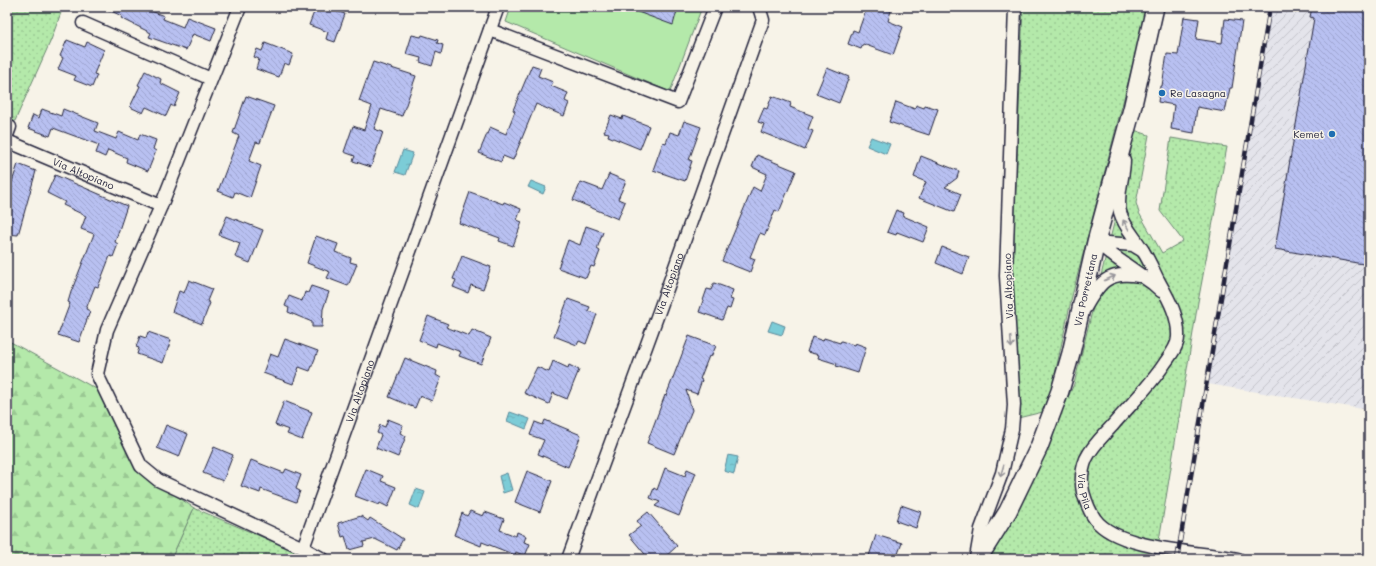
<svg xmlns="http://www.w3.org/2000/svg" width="1376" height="566" viewBox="0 0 1376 566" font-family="Mali,sans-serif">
	<defs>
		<pattern id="industrial-furrows" width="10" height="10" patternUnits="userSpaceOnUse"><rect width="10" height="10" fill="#e4e4eb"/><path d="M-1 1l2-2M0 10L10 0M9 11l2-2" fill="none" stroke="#c3c3ca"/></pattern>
		<pattern id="grass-dots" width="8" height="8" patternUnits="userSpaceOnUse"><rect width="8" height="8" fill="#b4e9aa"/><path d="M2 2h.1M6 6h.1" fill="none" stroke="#9ac893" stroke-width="1.8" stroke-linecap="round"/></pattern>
		<pattern id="forest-firs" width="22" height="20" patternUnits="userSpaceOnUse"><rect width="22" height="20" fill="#b4e9aa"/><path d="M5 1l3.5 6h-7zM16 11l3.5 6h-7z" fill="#9ac893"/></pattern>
		<pattern id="water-ripples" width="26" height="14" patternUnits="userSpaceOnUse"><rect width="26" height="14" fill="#7cccd7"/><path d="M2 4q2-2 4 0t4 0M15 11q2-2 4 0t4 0" fill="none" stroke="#6bafb9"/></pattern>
		<pattern id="building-back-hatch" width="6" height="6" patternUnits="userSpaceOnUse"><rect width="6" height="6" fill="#b8c0f1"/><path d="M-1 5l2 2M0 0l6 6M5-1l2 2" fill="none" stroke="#9ea5d0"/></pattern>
	</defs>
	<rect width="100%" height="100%" fill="#f7f3e8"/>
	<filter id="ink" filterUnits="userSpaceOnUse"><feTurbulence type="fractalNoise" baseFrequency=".025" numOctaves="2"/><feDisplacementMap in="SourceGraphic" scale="8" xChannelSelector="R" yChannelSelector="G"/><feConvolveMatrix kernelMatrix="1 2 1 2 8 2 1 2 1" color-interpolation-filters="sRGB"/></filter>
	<g filter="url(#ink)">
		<path fill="url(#industrial-furrows)" d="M1269,7H1369V410L1208,384Z"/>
		<path fill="url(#grass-dots)" stroke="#6b8672" d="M7,7H63L51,40L7,139Z
			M1023,7H1148L1072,296L1047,411L1018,418L1010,338Z
			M1134,130L1149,135L1136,203L1139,213L1162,253L1183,241L1160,211L1171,138L1227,147L1198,302L1156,559H988L1039,462L1074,384L1115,219L1123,200Z
			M194,508L314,559H171Z"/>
		<path fill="url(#forest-firs)" stroke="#6b8672" d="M7,340L100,391L140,471L194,508L171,559H7Z"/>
		<path fill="#b4e9aa" stroke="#6b8672" d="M511,7H702L670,92L506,22Z"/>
		<path fill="url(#water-ripples)" stroke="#588899" d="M871,137L890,144L886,154L867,146Z
			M403,150L413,153L405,175L395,172Z
			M531,181L546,187L543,194L528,187Z
			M772,321L785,326L782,335L768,331Z
			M510,412L530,419L526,429L507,421Z
			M728,455L738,457L734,474L724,471Z
			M507,473L512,490L503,493L499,476Z
			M416,489L425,492L419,509L410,505Z"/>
		<path fill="url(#building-back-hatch)" stroke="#22223b" d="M102,7H141L164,16L163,19L183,27L187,17L216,28L211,41L193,34L186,50L149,37L151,33L121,18L122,16Z
			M316,7H329V9L345,14L335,42L326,39L328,32L309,25Z
			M627,7H678L673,25L627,8Z
			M867,7H881L891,11L888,21L903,27L893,55L863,44L861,49L848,44L853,30L858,32Z
			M1312,7H1369V265L1275,249L1314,18L1310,17Z
			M1184,17L1199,19L1196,39L1222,43L1225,19L1242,21L1232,88H1230L1225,112L1197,107L1194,133L1171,129L1174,105L1158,102L1160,86H1162L1167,54L1178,55Z
			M412,35L421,37L422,35L438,40L437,43L443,45L441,54L436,52L432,66L420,62L421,58L406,54Z
			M67,40L85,47L87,42L104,50L94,74L97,75L92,87L74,80L76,76L58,69L63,58L60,56Z
			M265,43L293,54L289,65L284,63L279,77L256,69L259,59L254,57L257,49L262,51Z
			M373,62L416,76L402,116L381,109L374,129L383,132L371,167L353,161L355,156L344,152L353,126L364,130L372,106L359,101Z
			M532,65L541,68L538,76L553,82L551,86L568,93L565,101L569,103L564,116L536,104L513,160L503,156L501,162L479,153L490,127L506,134L515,111L513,110Z
			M827,68L849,77L839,103L816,94Z
			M145,71L161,79L160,83L180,93L174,107L171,105L166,116L146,107L143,113L130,107L140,86L138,85Z
			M246,96L274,106L260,143L256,142L249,161L261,166L250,198L235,192L233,197L218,191L239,136L233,133Z
			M772,96L791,103L790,107L813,116L808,129L813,131L805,150L761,132L764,124L758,122L764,108L767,109Z
			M896,102L915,109L916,105L924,108L925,105L938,109L929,135L889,122Z
			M42,109L61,116L63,109L98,123L95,131L116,139L119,132L138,140L140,134L156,140L153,149L156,151L148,171L126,162L127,158L108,150L105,157L96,153L99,145L53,128L50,136L28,128L33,115L39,118Z
			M611,115L622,119L623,116L649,126L640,149L608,136L609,133L604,132Z
			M684,121L701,127L689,160L692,161L685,181L653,170L663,142L666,143L670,132L679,135Z
			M757,155L796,171L779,212L775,210L765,235L760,233L750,257L755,259L750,272L722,261L753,187L760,191L767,174L752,167Z
			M921,156L959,171L957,178L945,187L961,194L954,212L919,198L926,182L914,177Z
			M18,164L36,171L18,235L7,234L10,188Z
			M609,174L626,181L618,199L625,202L618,219L573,200L581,182L602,190Z
			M55,175L127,206L115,242L118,244L113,257L110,256L98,287L95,286L86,309L90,311L79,342L58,335L70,303L68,302L71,292L94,234L81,229L86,216L63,205L65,202L47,193Z
			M470,192L503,204L504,202L521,209L517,220L522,222L513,246L499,241L500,238L459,223Z
			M896,210L904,213L903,216L929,227L923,242L897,232L896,235L887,232Z
			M227,216L263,230L250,263L235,257L240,243L219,235Z
			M586,226L603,232L597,249L600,251L594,267L591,266L586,278L558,268L568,240L580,245Z
			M316,236L338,244L335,252L351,258L350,262L357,264L348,286L327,278L330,272L307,263Z
			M942,247L969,257L963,274L936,263Z
			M462,256L491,267L483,289L471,285L468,293L453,287L456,280L453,279Z
			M189,280L212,289L207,301L210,303L202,324L172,312L179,291L184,293Z
			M714,283L733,290L730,299L733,300L730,309L727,308L722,320L699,312L707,289L711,290Z
			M311,286L329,292L323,309L322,327H312V322L288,312L289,308L285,306L289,296L302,301L305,292L308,293Z
			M568,299L590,307L588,311L597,314L586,344L579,341L577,345L554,336Z
			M428,316L448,324L446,327L469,336L472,330L491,338L481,364L459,356L461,352L437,343L436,347L419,340Z
			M148,332L171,340L163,363L137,354L139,348L136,347L140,336L146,338Z
			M689,336L716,346L711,357L709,356L700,379L702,380L697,394L686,390L692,410L674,454L647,443L665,395L666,396Z
			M812,337L823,341L824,338L840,343L841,341L854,345L855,343L866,347L858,373L836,366L837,364L818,358L819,355L807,352Z
			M285,339L318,351L310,371L299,367L293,384L263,373L270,354L278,357Z
			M405,358L437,371L436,375L441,378L432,401L420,396L415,408L389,397Z
			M553,361L568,368L569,365L579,370L567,399L553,393L549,404L524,393L537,367L549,372Z
			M284,401L312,412L302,440L287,434L289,430L275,425Z
			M388,419L403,425L400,433L406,436L398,457L376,448L381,435L377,433L380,425L385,427Z
			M545,420L581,435L568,467L538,454L544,440L530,435L535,422L543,425Z
			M166,425L188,434L179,457L157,448Z
			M214,447L233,455L223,481L203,473Z
			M251,460L284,473L286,469L301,475L296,489L300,491L296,502L261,489L260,493L241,486Z
			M665,468L685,476L687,469L696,473L679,516L655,506L660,502L650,498L654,488L657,490Z
			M366,469L383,476L381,481L396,487L388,507L380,503L379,505L355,496Z
			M527,471L552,481L540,512L515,502Z
			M901,505L921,512L916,528L896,521Z
			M470,511L483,516L485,512L504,519L500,530L516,536L517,532L526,536L524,542L530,544L525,556L516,552L515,555L482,542L481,546L454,535L462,513L467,516Z
			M648,512L677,546L663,559H649L629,535L641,526L637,521Z
			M361,516L368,521L370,518L403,539L397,550L375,539L363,542L364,546L349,550L345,536L342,537L338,523Z
			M876,535L902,543L896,559H868Z"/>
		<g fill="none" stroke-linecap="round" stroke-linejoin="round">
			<g stroke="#22223b" stroke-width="15">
				<g id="minor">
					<path d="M240,7L161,206L107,330L97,374L141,466L158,480L303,548L323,559"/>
					<path d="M83,23L211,79"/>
					<path d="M490,30L678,102L715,7"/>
					<path d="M7,135L10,127"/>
					<path id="s1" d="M7,141L161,206"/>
					<path id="s2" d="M1124,160C1124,177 1116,195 1120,212C1124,227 1135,237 1143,251C1149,260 1153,270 1158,280C1168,298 1179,316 1178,337C1178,346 1170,356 1165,363C1150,386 1130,405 1112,426C1103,436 1092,446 1086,459C1082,469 1081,482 1083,492C1086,502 1089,511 1095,519C1117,550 1203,552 1238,559"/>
					<path d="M1096,242L1115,257L1152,283L1161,291"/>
					<path d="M1096,242L1133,245L1143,251"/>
					<path d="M1085,308C1099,283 1108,270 1139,276"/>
					<path id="s3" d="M303,548L498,7"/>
					<path d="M976,558L981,529L1002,473L1012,429L1014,405L1006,276L1015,7"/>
					<path id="s4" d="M568,559L661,306L763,20L759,7"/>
				</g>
			</g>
			<g stroke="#22223b" stroke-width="20">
				<g id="secondary">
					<path id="s5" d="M978,559L1008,511L1039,447L1060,391L1071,353L1096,242L1132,109L1155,7"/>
				</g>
			</g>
			<use href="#minor" stroke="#f7f3e8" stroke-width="12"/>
			<use href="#secondary" stroke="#f7f3e8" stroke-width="17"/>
			<g stroke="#22223b" stroke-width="4.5">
				<path id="rail" d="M1177,559L1270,7"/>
			</g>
			<use href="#rail" stroke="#f7f3e8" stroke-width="3" stroke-dasharray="9" stroke-linecap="butt"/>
		</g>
		<defs><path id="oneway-shaft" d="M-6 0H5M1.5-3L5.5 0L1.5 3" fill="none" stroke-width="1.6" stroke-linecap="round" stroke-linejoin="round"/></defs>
		<g stroke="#97959a">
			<use href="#oneway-shaft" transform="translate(1126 225) rotate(-121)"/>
			<use href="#oneway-shaft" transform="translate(1110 278) rotate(-24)"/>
			<use href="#oneway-shaft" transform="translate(1011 342) rotate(86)"/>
			<use href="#oneway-shaft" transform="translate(1002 471) rotate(106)"/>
		</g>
	</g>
	<g fill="#1f6fb2" stroke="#f7f3e8" stroke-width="1.5">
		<circle cx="1162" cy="93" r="4"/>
		<circle cx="1332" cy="134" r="4"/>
	</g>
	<g text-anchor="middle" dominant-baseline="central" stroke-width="3" stroke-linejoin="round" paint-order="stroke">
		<g font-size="10" fill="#22223b" stroke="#f7f3e8" text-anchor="start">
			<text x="1170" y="93">Re Lasagna</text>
			<text x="1324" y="134" text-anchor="end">Kemet</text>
		</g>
		<g font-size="10" fill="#22223b" stroke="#f7f3e8">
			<text stroke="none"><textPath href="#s1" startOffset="83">Via Altopiano</textPath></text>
			<text stroke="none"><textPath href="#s4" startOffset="293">Via Altopiano</textPath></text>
			<text transform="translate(1008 286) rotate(-92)">Via Altopiano</text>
			<text stroke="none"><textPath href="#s5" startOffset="292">Via Porrettana</textPath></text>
			<text stroke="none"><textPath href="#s3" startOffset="167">Via Altopiano</textPath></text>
			<text stroke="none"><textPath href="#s2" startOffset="379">Via Pila</textPath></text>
		</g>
	</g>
	<rect width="1376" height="566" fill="none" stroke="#f7f3e8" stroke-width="24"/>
	<rect x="12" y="12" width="1352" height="542" fill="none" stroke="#22223b" stroke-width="1.5" filter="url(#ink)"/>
</svg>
